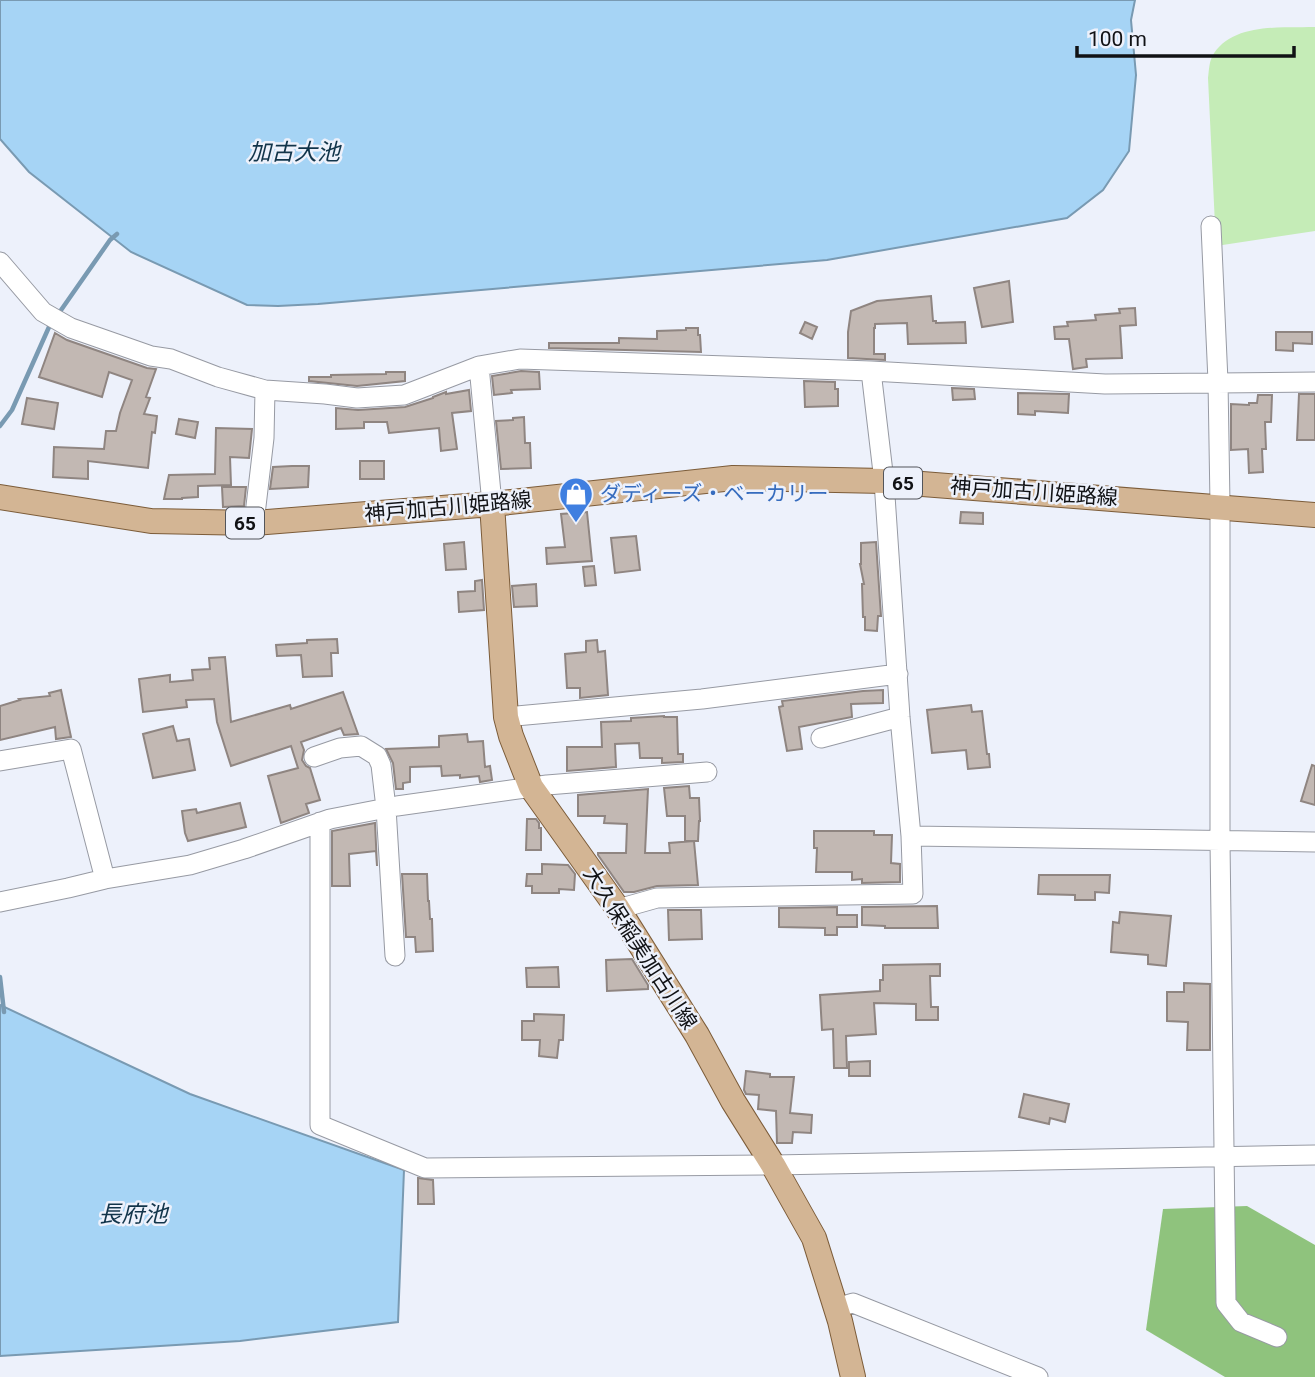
<svg xmlns="http://www.w3.org/2000/svg" width="1315" height="1377" viewBox="0 0 1315 1377" font-family="Roboto,'Noto Sans JP',sans-serif">
	<rect width="100%" height="100%" fill="#edf1fb"/>
	<path fill="#c5ecb7" d="M1315,27V231L1216,246L1208,78C1209,71 1209,63 1212,57C1230,22 1283,28 1315,27Z"/>
	<path fill="#8fc37d" d="M1247,1206L1315,1245V1377H1225L1146,1330L1163,1209Z"/>
	<path fill="#a6d4f5" stroke="#799ab2" stroke-width="2" d="M0,0H1135L1131,20L1136,75L1129,151L1103,190L1067,218L827,260L318,304L278,306L247,305L131,252L29,172L0,139Z
		M0,1005L190,1094L404,1170L398,1322L240,1341L0,1356Z"/>
	<g fill="none" stroke-linecap="round" stroke-linejoin="round">
		<path stroke="#799ab2" stroke-width="4.5" d="M59,313L110,240L117,234
			M0,426L12,410L49,327
			M0,977L4,1012"/>
	</g>
	<path fill="#c2b8b3" stroke="#8f8581" stroke-width="2" d="M1009,281L1013,322L982,327L974,288Z
		M931,296L933,321H936V323L965,322L966,343L908,344L907,323L875,324V328H874V354H885V360L848,358V332L851,311L877,301Z
		M1135,308L1136,325L1120,326L1122,358L1086,359L1087,367L1073,369L1069,339H1055L1054,327L1068,326L1067,322L1096,320L1095,315L1120,313L1119,309Z
		M805,322L817,327L812,339L800,333Z
		M686,328H698V335H700L701,352L549,348V343H619V338L657,339V331L686,330Z
		M1276,332H1312V344L1293,343V351L1276,350Z
		M55,333L67,340L147,368L156,369L146,397L150,398L144,414L157,416L155,433L152,432L148,468L88,461V479L53,477L54,447L104,449L106,431H116L120,413L132,380L109,372L102,397L39,377Z
		M521,371L539,372L540,389L511,390L512,393L494,395L492,376Z
		M386,372H405V381L357,386L309,381V377H331V375L386,374Z
		M804,381L835,382V389H838V406L805,407Z
		M952,388L974,389L975,399L953,400Z
		M469,390L471,411L452,413L457,449L441,451L439,428L389,433L387,422H364V428L336,429V408L358,410L405,407L433,398V397L446,392V394Z
		M1018,393L1069,394L1068,413L1035,411V415L1018,414Z
		M1299,394H1315V440H1297Z
		M1258,395H1272L1271,422H1265L1266,449H1262L1263,472L1249,473L1248,449L1231,450V404L1249,405V403H1257Z
		M27,398L58,403L54,429L22,424Z
		M524,417L525,443H530L531,468L501,469L496,421L513,420V418Z
		M179,419L198,422L195,438L176,434Z
		M216,428L252,429L249,458L230,457L231,485L198,486V497L182,498V499H164L169,475L215,474Z
		M360,461H384V479H360Z
		M292,466H309L308,487L270,489L273,467Z
		M222,487H246L244,506L223,507Z
		M587,512L592,561L547,564L546,548L565,547L561,514Z
		M961,512L983,513V524L960,523Z
		M636,536L640,570L615,573L611,538Z
		M464,542L466,569L446,570L444,544Z
		M876,542L881,616H878L877,631L865,630V617H863L862,584H864L860,564H861V543Z
		M594,566L596,585L585,586L583,567Z
		M482,580L484,610L459,612L458,592L475,591V581Z
		M536,584L537,606L514,607L512,586Z
		M337,639L338,653H331L332,676L303,677L301,655L277,656L276,645L307,643V640Z
		M597,640L598,652L605,651L608,695L580,698V688H567L565,654L586,652V641Z
		M225,657L231,722L290,705L291,709L343,692L358,734L344,735L341,728L301,742L304,750L302,760L306,766L310,768L320,800L306,804L309,813L281,823L268,776L298,768L291,746L231,766L217,722L214,699L186,700L187,707L143,712L139,679L170,675V682L193,680L192,670L210,669L209,658Z
		M61,690L71,737L56,739L55,727L0,740V706L20,700L19,699L50,696L49,693Z
		M883,690V703L851,704L852,717L799,727L802,749L787,751L779,707L783,706L782,701L863,691Z
		M971,705L972,712L982,711L987,754H989L990,767L968,769L966,750L932,753L927,710Z
		M664,716V717H677L678,754H683V762L662,763V758H640L639,743L615,744L616,767L567,771V747H602L601,722L631,721V718Z
		M173,726L177,741L189,739L195,770L153,778L143,734Z
		M467,734L468,742L483,741L485,767L490,766L492,780L480,782L479,776L460,778V775L442,776L441,766L410,767V782L403,783V789H396L393,763L386,749L439,747V736Z
		M1312,765L1315,766V805L1301,801Z
		M689,786L690,798H699L700,821H699L698,841H685V816H667L664,788Z
		M648,789L645,853H670L669,843L694,841L698,885L657,886L634,892H624L598,855V853H626L627,824L604,823L605,816H578V795Z
		M240,803L246,827L188,841L185,833L182,811L196,809L197,813Z
		M527,819H536L539,823V828H541V850H526Z
		M375,823L377,866L376,851L349,854L350,886H332V831Z
		M814,831H874V835H892L891,863L900,864V882L862,883V879L852,880V872H816L817,848H814Z
		M542,864L568,865L575,874L574,890L559,889V893H532V886H526L527,874H542Z
		M402,874H427L428,901H429L430,919H432L433,951L416,952L415,937H406Z
		M1039,875H1110L1109,893L1095,892V900H1075V895L1038,894Z
		M937,906L938,928H885V926L862,925V907Z
		M837,907V915H857V927H837V935H825V928L779,927V908Z
		M668,910H701L702,939L669,940Z
		M1120,912L1171,916L1166,966L1148,964V955L1111,952L1113,922L1119,923Z
		M632,959L648,985V989L607,991L606,960Z
		M940,964V976H930L931,1007H938V1020H916V1004L874,1003L876,1034L846,1036L847,1068H834L833,1029L822,1030L820,995L880,991V980H883V965Z
		M558,967L559,987H527L526,968Z
		M1184,983L1210,984V1050H1187L1188,1022L1167,1021V992H1184Z
		M534,1014L564,1015L563,1040H559L557,1058L539,1056L540,1040H522V1021H534Z
		M870,1061V1076H849V1062Z
		M746,1071L770,1074V1077H794L790,1113L812,1115L811,1133L793,1132L792,1143H777L776,1111L758,1109L759,1095L746,1094L744,1090Z
		M1024,1094L1069,1104L1065,1122L1050,1118L1049,1124L1019,1117Z
		M418,1178L433,1180L434,1204H418Z"/>
	<g fill="none" stroke-linecap="round" stroke-linejoin="round">
		<g stroke="#979aa3" stroke-width="21">
			<path id="minor" d="M1211,226L1218,381L1220,504V842L1226,1303L1241,1322L1277,1337
				M0,262L43,312L71,328L151,356L171,359L218,377L265,390L325,394L357,398L404,395L479,366L520,359L871,371L1105,384L1315,382
				M479,366L492,504
				M254,523L264,438L265,390
				M506,717L702,699L898,674
				M821,738L900,717
				M314,757L340,748L361,746L377,756L381,765L386,808L395,956
				M0,761L71,749L105,879
				M320,822V1125L425,1168L773,1165L1315,1155
				M911,836L1315,842
				M0,902L68,888L105,879L190,865L244,849L330,819L397,806L547,785L707,772
				M618,909L657,898L913,894L911,836L900,717L884,481L871,371
				M836,1308L853,1303L1038,1377"/>
		</g>
		<g stroke="#7c5c39" stroke-width="26">
			<path id="major" d="M0,497L151,521L254,523L492,504L733,478L884,481L1315,515
				M492,504L506,717L511,736L531,787L618,909L697,1035L733,1101L773,1165L814,1238L840,1321L853,1377"/>
		</g>
		<use href="#minor" stroke="#fff" stroke-width="19"/>
		<use href="#major" stroke="#d3b594" stroke-width="24"/>
	</g>
	<defs>
		<g id="shop-pin" transform="scale(1.75)"><path d="M0 17L-7.5 6A9.5 9.5 0 1 1 7.5 6Z" fill="#3f7fe0" stroke="#edf1fb"/><path d="M-5-2.5h2.3a2.7 3.5 0 0 1 5.4 0H5L5.5 6h-11ZM-1.5-2.5h3a1.5 2.3 0 0 0-3 0Z" fill="#fff"/></g>
	</defs>
	<g fill-rule="evenodd">
		<use href="#shop-pin" x="576" y="494"/>
	</g>
	<g text-anchor="middle" dominant-baseline="central" stroke-width="5" stroke-linejoin="round" paint-order="stroke">
		<g fill="#edf1fb" stroke="#53555a" stroke-width="2">
			<rect x="884" y="467.5" width="38" height="31" rx="5"/>
			<rect x="226" y="507.5" width="38" height="31" rx="5"/>
		</g>
		<g font-size="19" font-weight="bold" fill="#111215">
			<text x="903" y="483">65</text>
			<text x="245" y="523">65</text>
		</g>
		<g font-size="21" fill="#111215" stroke="#edf1fb">
			<text transform="translate(1034 492) rotate(4)">神戸加古川姫路線</text>
			<text transform="translate(448 507) rotate(-5)">神戸加古川姫路線</text>
			<text transform="translate(640 948) rotate(57)">大久保稲美加古川線</text>
		</g>
		<g font-size="21" fill="#366cbe" stroke="#edf1fb" text-anchor="start">
			<text x="600" y="494">ダディーズ・ベーカリー</text>
		</g>
		<g font-size="23" font-style="italic" fill="#11344a" stroke="#edf1fb">
			<text x="294" y="152">加古大池</text>
			<text x="133" y="1214">長府池</text>
		</g>
	</g>
	<path d="M1077 46v10h217v-10" fill="none" stroke="#111215" stroke-width="3.5"/>
	<text x="1088" y="46" font-size="21" fill="#111215" stroke="#edf1fb" stroke-width="5" paint-order="stroke">100 m</text>
</svg>
